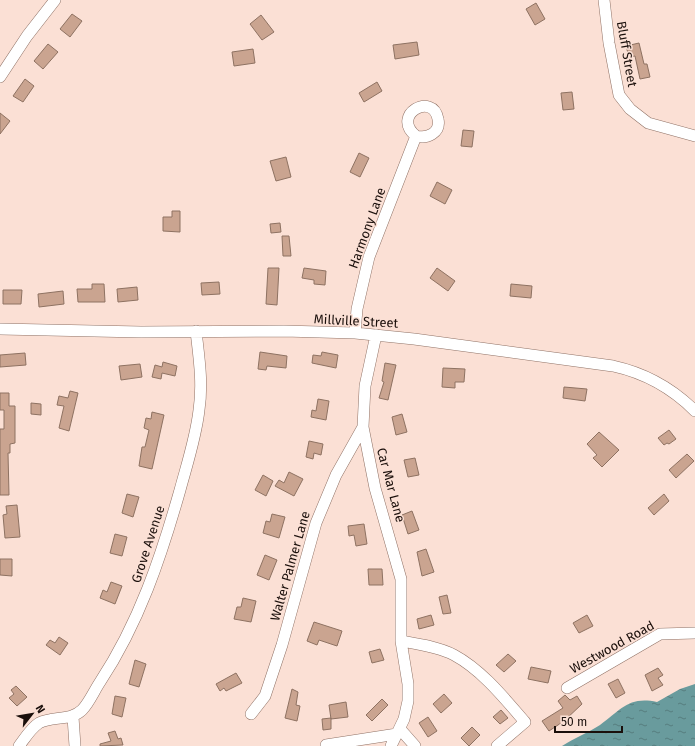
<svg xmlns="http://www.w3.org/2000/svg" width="695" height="746" viewBox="0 0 695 746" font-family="'Fira Sans',sans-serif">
	<defs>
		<pattern id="water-ripples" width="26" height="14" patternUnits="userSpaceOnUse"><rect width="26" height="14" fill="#699b9d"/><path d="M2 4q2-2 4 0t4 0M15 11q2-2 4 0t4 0" fill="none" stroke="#567d7e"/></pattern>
	</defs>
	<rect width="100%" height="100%" fill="#fbe0d5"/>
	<path fill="url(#water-ripples)" d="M695,684V746H562C574,738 588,733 600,725C621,710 628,696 657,702L680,689Z"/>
	<path fill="#caa490" stroke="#8e7262" d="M536,3L545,19L535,25L526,9Z
		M72,14L82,21L70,37L60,29Z
		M261,15L274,32L262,40L250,24Z
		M417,42L419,55L395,59L393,45Z
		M639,43L644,64H647L650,77L640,79L635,56L629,57L626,46Z
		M48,44L58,52L43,69L34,61Z
		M253,49L255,63L234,66L232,52Z
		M25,79L34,86L23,102L13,96Z
		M377,82L382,91L364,102L359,93Z
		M572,92L574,109L563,110L561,93Z
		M0,113L10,121L0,134Z
		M463,130L474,131L472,147L461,146Z
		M359,153L369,158L360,177L350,172Z
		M286,157L291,177L276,181L270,161Z
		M437,182L452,190L445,204L430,196Z
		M172,211H180V232L163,231V217H172Z
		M280,223L281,232L271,233L270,224Z
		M282,236H289L291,256H283Z
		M268,268H279L277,305L266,304Z
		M304,268L326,271L325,285L314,284V280L302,278Z
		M437,268L455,281L448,291L430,278Z
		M219,282L220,294L202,295L201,283Z
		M92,284H104L105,302H78L77,289H92Z
		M511,284L532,286L531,298L510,296Z
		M137,287L138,300L118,302L117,289Z
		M3,290H22L21,304H3Z
		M63,291L64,304L39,307L38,294Z
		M260,352L287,356L286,368L267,366L266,370L258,369Z
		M322,352L338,355L336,368L312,363L313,355L321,356Z
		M25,353L26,365L0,367V355Z
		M163,362L177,366L175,376L162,373L161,379L152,377L155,365L162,367Z
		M385,363L396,365L388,400L379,398L384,382L382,381Z
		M140,364L142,377L121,380L119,366Z
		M443,368L465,369L464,382H455V388L442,387Z
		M564,387L587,389L585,401L563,398Z
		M70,391L78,393L69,431L59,428L64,406L57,405L59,396L68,398Z
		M0,393H9V406H15V443L10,444V453H8L9,495H0V429H4V410H0Z
		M318,399L329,401L326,420L311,417L312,410L316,411Z
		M31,403L41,404V415L31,414Z
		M152,412L164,415L152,469L139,466L142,447H145L149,430L144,428L146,418L151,419Z
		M402,414L407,432L396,435L392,417Z
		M669,430L676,439L669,444L667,443L664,445L658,438Z
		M599,432L619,450L602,467L593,458L597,455L587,444Z
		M309,441L323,444L321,455L314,453L313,459L306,457Z
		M687,454L694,461L676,478L669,470Z
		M415,458L419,475L408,477L404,460Z
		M289,472L303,479L294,496L275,486L279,480L284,483Z
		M263,475L273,481L266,496L255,490Z
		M127,494L139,497L133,517L122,513Z
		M664,494L669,501L654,515L648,508Z
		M17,505L20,537L5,538L3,515L7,514L6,506Z
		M412,511L419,530L408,534L402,515Z
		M272,514L285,517L279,538L263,533L266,521L270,522Z
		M364,524L367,544L356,546L354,535L349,536L348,526Z
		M115,534L127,537L122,556L110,553Z
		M426,549L434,572L422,576L417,552Z
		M265,555L277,560L269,580L257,575Z
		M0,559H12V576L0,575Z
		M368,569H382L383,585H369Z
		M111,582L122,586L115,604L100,598L103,590L107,592Z
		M447,595L451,613L443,614L439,597Z
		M243,598L256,601L251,622L234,619L237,607H241Z
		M431,615L434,625L419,629L417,619Z
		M587,615L593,626L579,633L573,623Z
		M314,622L342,631L337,646L319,640L317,645L307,641Z
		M59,637L68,643L60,655L46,645L50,640L55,643Z
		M380,649L384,660L372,663L369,652Z
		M508,654L516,661L504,672L496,665Z
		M135,660L146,664L139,687L129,684Z
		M531,667L551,671L548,683L528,679Z
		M658,668L663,675L658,678L663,685L652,691L645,675Z
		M236,673L242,683L226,691L224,688L220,691L216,684Z
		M618,679L625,693L616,698L608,684Z
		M16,686L27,697L17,706L9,698L14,694L11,690Z
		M292,689L298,692L296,705L300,706L297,721L285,718Z
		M444,694L452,703L441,713L433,704Z
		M565,695L570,700L577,696L582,704L564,721L549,731L542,721L563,708L558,701Z
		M115,696L126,698L122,717L112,714Z
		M382,699L388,705L372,721L366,715Z
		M346,702L348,717L331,719L329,705Z
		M501,710L508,718L500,724L493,717Z
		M428,717L437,731L428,737L419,723Z
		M331,718V729L323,730L322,719Z
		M472,727L480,735L469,746L461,738Z
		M115,731L118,739L121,738L123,745L100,746V744L111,741L108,733Z"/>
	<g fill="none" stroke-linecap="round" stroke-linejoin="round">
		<g stroke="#907266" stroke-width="12">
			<path id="minor" d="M604,0L609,43L619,95L630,109L648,123L695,136
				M0,77L27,36L55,0
				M0,329L141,332L284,331L355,333L414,339L613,366C645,373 672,388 695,411
				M355,333L357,309L369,257L416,136C427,139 441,133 438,119C433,91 390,115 416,136
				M376,335L365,386L363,427L375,488L401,579V641L408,684V701L404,719L391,746
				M401,641C418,644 439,647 454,655C482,670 505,699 525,722L497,746
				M567,688L660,634L695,633
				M251,714L265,696L282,645L316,523L336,475L363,427
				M73,717L75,746
				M400,729L415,746
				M326,745L397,734
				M19,746C25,738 31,728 39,723C52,716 71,721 82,710C89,703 94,691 100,682C139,623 161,557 180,490C187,464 196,437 199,410C203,383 199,358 196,331"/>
		</g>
		<use href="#minor" stroke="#fff" stroke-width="11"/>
	</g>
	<g text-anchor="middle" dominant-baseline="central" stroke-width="3" stroke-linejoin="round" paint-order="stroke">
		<g font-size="13" fill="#1a0f0b" stroke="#fbe0d5">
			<text transform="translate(627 54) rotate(80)">Bluff Street</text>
			<text transform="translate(367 228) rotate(-70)">Harmony Lane</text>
			<text transform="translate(356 321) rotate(3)">Millville Street</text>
			<text transform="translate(391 485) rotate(75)">Car Mar Lane</text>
			<text transform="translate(148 544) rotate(-72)">Grove Avenue</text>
			<text transform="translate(290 566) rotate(-74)">Walter Palmer Lane</text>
			<text transform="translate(612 647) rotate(-29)">Westwood Road</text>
		</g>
	</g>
	<g transform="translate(32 714) rotate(59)" stroke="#fbe0d5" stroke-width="3" paint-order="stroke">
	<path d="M0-3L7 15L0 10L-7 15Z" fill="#1a0f0b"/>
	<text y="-6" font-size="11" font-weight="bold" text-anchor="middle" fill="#1a0f0b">N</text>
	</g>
	<path d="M555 726v6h67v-6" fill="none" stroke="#1a0f0b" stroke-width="2"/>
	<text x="561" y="726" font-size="12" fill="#1a0f0b" stroke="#fbe0d5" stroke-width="3" paint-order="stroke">50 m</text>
</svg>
